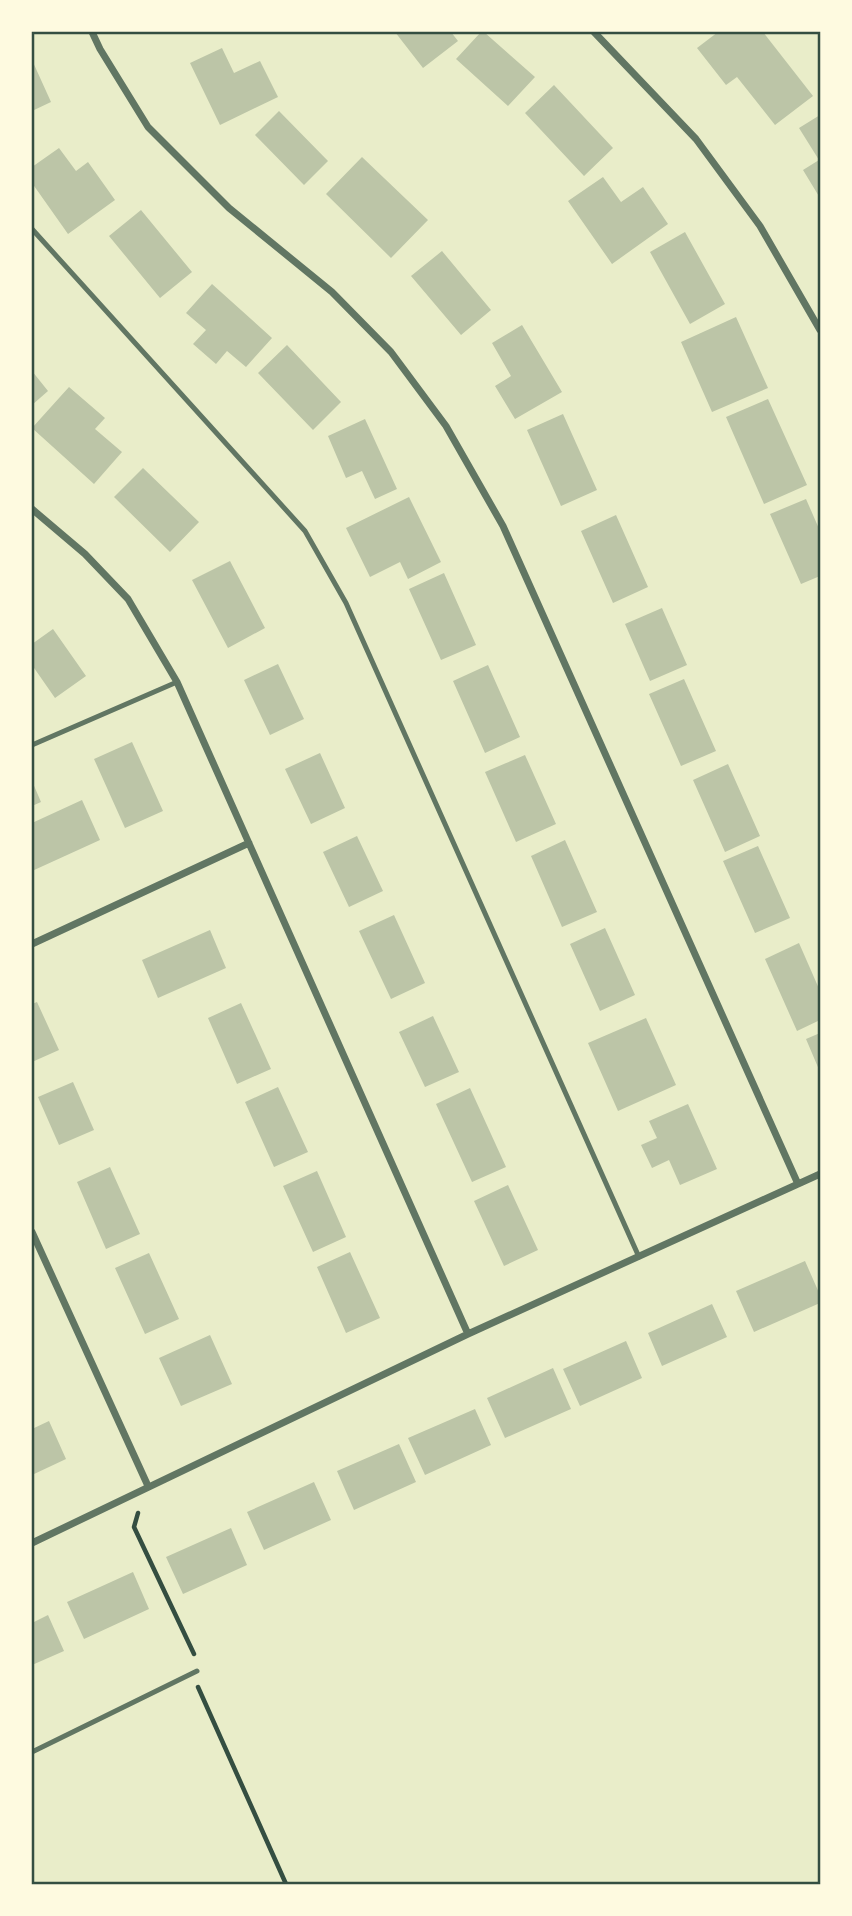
<svg xmlns="http://www.w3.org/2000/svg" width="852" height="1916" viewBox="0 0 852 1916" font-family="'Alegreya Sans',sans-serif">
	<rect width="100%" height="100%" fill="#e9edc9"/>
	<path fill="#bcc5a7" d="M395,32H451L458,41L423,68Z
		M481,32H484L535,77L508,106L456,59Z
		M718,32H746L748,34L752,32H763L813,96L775,125L737,77L726,85L697,48Z
		M222,48L234,73L260,61L278,97L220,125L190,63Z
		M32,60L51,102L32,111Z
		M554,85L613,148L584,176L525,113Z
		M279,111L328,161L304,185L255,135Z
		M820,115V198L803,170L819,160L799,128Z
		M59,148L76,171L88,162L115,200L68,234L32,183V167Z
		M362,157L428,220L391,258L326,194Z
		M603,177L621,202L643,187L668,224L612,264L568,201Z
		M141,210L192,272L160,298L109,236Z
		M685,232L725,304L690,324L650,252Z
		M442,251L491,310L461,335L411,276Z
		M212,284L272,338L246,367L227,351L216,364L193,344L206,330L186,313Z
		M736,317L768,388L712,412L681,342Z
		M522,325L562,392L515,419L495,386L511,376L492,343Z
		M287,345L341,402L313,430L258,373Z
		M32,371L48,391L32,405Z
		M69,387L105,418L95,429L122,452L94,484L32,428Z
		M768,399L807,485L764,504L726,417Z
		M563,414L597,490L561,506L527,430Z
		M365,419L397,489L375,499L362,471L346,478L328,436Z
		M143,468L199,522L170,552L114,497Z
		M409,497L441,562L408,579L400,562L370,577L346,528Z
		M806,499L820,531V576L801,584L770,514Z
		M616,515L648,587L613,603L581,531Z
		M230,561L265,628L228,648L192,580Z
		M444,573L476,645L441,660L409,589Z
		M662,608L687,665L650,681L625,624Z
		M53,629L86,676L55,698L32,665V644Z
		M278,664L304,719L270,735L244,680Z
		M488,665L520,737L485,753L453,681Z
		M684,679L716,751L681,766L649,694Z
		M132,742L163,811L125,828L94,759Z
		M320,753L345,808L311,824L285,769Z
		M525,755L556,824L516,842L485,772Z
		M728,764L760,836L725,852L693,780Z
		M32,781L41,802L32,806Z
		M82,800L100,840L32,871V823Z
		M357,836L383,891L349,907L323,852Z
		M565,840L597,912L562,927L531,856Z
		M758,846L790,918L755,933L723,861Z
		M394,915L425,983L391,999L359,931Z
		M605,928L635,995L600,1011L570,944Z
		M210,930L226,968L158,998L142,960Z
		M799,943L820,991V1020L797,1031L765,959Z
		M37,1002L59,1050L32,1062V1004Z
		M241,1003L271,1069L237,1084L208,1018Z
		M433,1016L459,1072L425,1087L399,1032Z
		M646,1018L676,1085L618,1111L588,1043Z
		M820,1033V1072L806,1039Z
		M73,1082L94,1130L59,1145L38,1097Z
		M278,1087L308,1152L274,1167L245,1102Z
		M470,1088L506,1167L472,1182L436,1104Z
		M688,1104L717,1169L680,1185L669,1160L652,1168L641,1145L657,1138L649,1121Z
		M110,1167L140,1234L106,1249L77,1182Z
		M317,1171L346,1237L313,1252L283,1186Z
		M508,1185L538,1250L504,1266L474,1201Z
		M350,1252L380,1318L346,1333L317,1267Z
		M149,1253L179,1319L145,1334L115,1268Z
		M805,1261L820,1295V1303L754,1332L736,1291Z
		M712,1304L727,1337L662,1366L648,1333Z
		M210,1335L232,1384L181,1406L159,1358Z
		M626,1341L642,1378L580,1406L563,1369Z
		M553,1368L571,1409L505,1438L487,1398Z
		M475,1409L491,1445L425,1475L408,1438Z
		M49,1421L66,1459L32,1475V1429Z
		M399,1444L416,1482L354,1510L337,1471Z
		M314,1482L331,1520L264,1550L247,1512Z
		M231,1528L247,1565L183,1594L166,1557Z
		M133,1572L149,1609L84,1639L67,1602Z
		M48,1615L64,1651L32,1665V1623Z"/>
	<g fill="none" stroke-linecap="round" stroke-linejoin="round">
		<path stroke="#344e41" stroke-width="4.5" d="M138,1513L134,1527L194,1654
			M198,1687L286,1884"/>
		<path stroke="#617663" stroke-width="5" d="M32,229L305,531L346,603L639,1257
			M32,745L177,682
			M32,1752L197,1671"/>
		<path stroke="#617663" stroke-width="7" d="M92,32L100,49L148,127L229,208L332,292L391,352L446,426L503,526L798,1184
			M594,32L696,139L760,226L820,330
			M32,509L85,554L128,599L177,682L468,1334
			M32,944L249,843
			M32,1232L148,1486
			M32,1543L468,1334L820,1174"/>
	</g>
	<rect width="852" height="1916" fill="none" stroke="#fefae0" stroke-width="66"/>
	<rect x="33" y="33" width="786" height="1850" fill="none" stroke="#344e41" stroke-width="2.5"/>
</svg>
